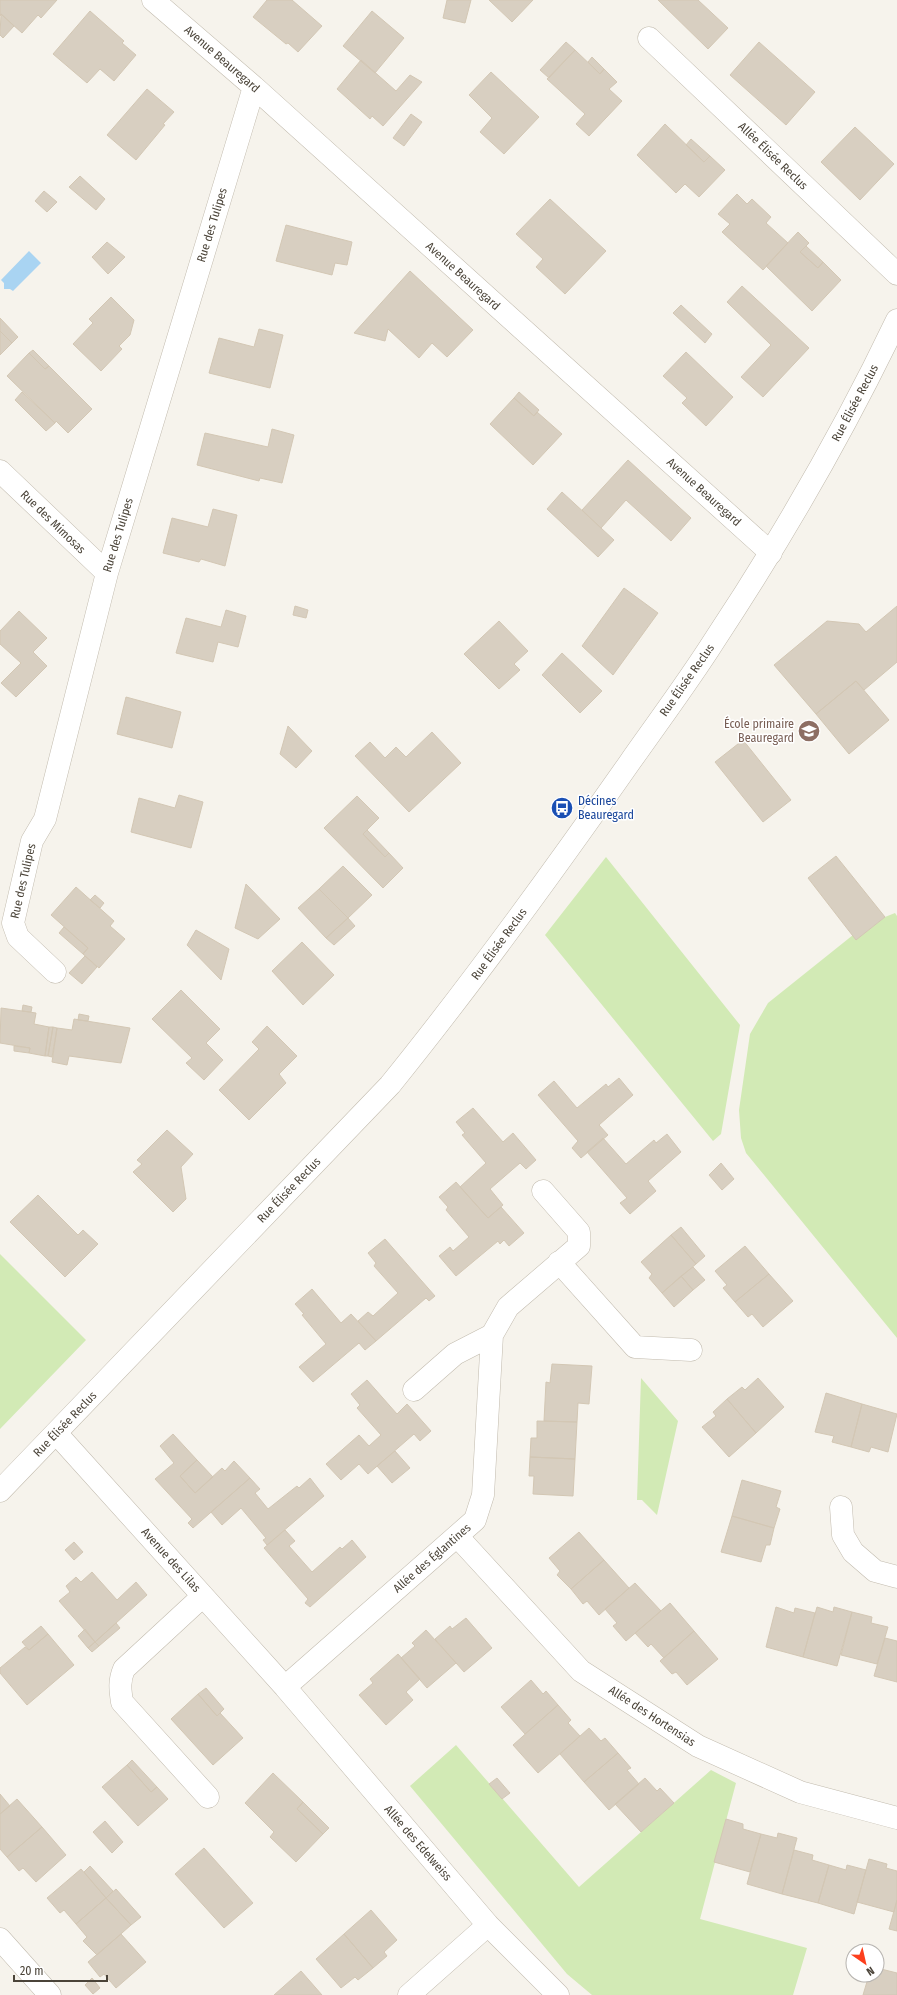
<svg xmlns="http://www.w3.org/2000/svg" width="897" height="1995" viewBox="0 0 897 1995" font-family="'Fira Sans Condensed',sans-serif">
	<rect width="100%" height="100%" fill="#f6f3ec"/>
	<path fill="#d2eab5" d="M606,857L740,1025L721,1134L713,1141L545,935Z
		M895,913L897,916V1338L746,1153L741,1138L739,1110L750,1034L768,1003L853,935L856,939L885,917Z
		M0,1254L86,1340L0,1429Z
		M641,1378L678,1421L657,1515L642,1500H637Z
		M456,1745L579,1887L711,1770L736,1783L700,1919L807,1948L793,1995H592L567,1974L410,1786Z"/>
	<path fill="#a9d4f2" d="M29,251L41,263L13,291L10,289H4V283L1,280Z"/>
	<path fill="#d8cfc1" stroke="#d3c7b4" d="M0,0H57L41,18L38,15L22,33L1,14L0,16Z
		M267,0H292L322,26L298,52L288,43L286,44L253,17Z
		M447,0H471L465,23L443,18Z
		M489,0H533L512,22Z
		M658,0H698L728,28L708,49Z
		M90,11L124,41L122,43L136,55L114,81L100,69L87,83L53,54Z
		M372,11L404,38L375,73L343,46Z
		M1,14L14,26L3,38L0,35Z
		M566,42L575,50L549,78L540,70Z
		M759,42L815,92L786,125L730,75Z
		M575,50L600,74L604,69L617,82L609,89L622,101L589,136L576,124L585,114L547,79Z
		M592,57L604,69L600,74L588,62Z
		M361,60L396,91L410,75L422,82L383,126L372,116L370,119L337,89Z
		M491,72L539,117L504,154L480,132L492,118L469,95Z
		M147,89L174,112L163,124L165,125L136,160L107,135Z
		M411,114L422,122L404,146L393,138Z
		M665,124L704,162L710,156L725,170L699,197L685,184L676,193L637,155Z
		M855,127L894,164L860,200L821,162Z
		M691,139L710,156L704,162L686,145Z
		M80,176L105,199L96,210L69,187Z
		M44,191L57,202L47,212L35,201Z
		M737,194L747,204L752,199L771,217L766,223L788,243L763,270L722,232L730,224L718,214Z
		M550,199L606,251L565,294L536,267L543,259L516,234Z
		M286,225L352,242L347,265L335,263L332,275L276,261Z
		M798,232L809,243L800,252L818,268L823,262L841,280L812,311L766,266Z
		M107,242L125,257L108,274L92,257Z
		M806,246L823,262L818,268L800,252Z
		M410,271L473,330L447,357L432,343L419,358L388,329L385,341L354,333Z
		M742,286L809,348L763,397L741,377L771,345L727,302Z
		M111,297L134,320L130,335L119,346L122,349L101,371L73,344L93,323L89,319Z
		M681,305L712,334L705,343L673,313Z
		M0,318L18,337L12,343L0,331Z
		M259,329L283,335L270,388L209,373L219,338L254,347Z
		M0,331L12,343L0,355Z
		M33,350L49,366L45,369L29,353Z
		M686,352L733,397L706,426L682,403L687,398L663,376Z
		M29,353L45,369L49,366L92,409L68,433L56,421L55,423L7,376Z
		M22,392L55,423L46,431L15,400Z
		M519,392L539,410L534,416L514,398Z
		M514,398L534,416L537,412L562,434L533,465L490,424Z
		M272,429L294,435L282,483L260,478L259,481L197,465L205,433L268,447Z
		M628,460L691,518L671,541L626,500L601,528L582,510Z
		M562,492L614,540L598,557L547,509Z
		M213,509L237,515L225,566L201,559L199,562L163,553L172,518L208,527Z
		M624,588L658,613L613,675L582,646Z
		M295,606L308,610L306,618L293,615Z
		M897,606V662L864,690L856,681L816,714L774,665L827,621L859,624L866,632Z
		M226,610L246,616L238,647L218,642L213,662L176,653L186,618L221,627Z
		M19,611L47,638L33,652L47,666L16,697L1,683L21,663L0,644V631Z
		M499,621L528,651L514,664L520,670L499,689L464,654Z
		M562,653L602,691L580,713L542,675Z
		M856,681L889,720L849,754L816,714Z
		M126,697L181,712L172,748L117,734Z
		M288,726L312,751L296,768L280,754Z
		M432,732L461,763L409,812L355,756L370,742L385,758L396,747L406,757Z
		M743,740L791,800L763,822L715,762Z
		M179,795L203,802L191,848L131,832L139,798L175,808Z
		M357,796L379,818L363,834L385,857L389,853L403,868L383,888L324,828Z
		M367,830L389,853L385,857L363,834Z
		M836,856L885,917L856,940L808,878Z
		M343,866L372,895L348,918L319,889Z
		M246,884L280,919L258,939L235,928Z
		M76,887L114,921L110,926L125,939L99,968L83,954L88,948L51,915Z
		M319,889L348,918L326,938L298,908Z
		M95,895L104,903L100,908L90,900Z
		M348,918L355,926L334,945L326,938Z
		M64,927L88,948L83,954L59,933Z
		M196,930L229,949L221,980L187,945Z
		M302,942L334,975L303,1005L272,971Z
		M85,956L97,967L82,984L69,973Z
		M181,990L220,1029L206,1043L223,1060L204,1080L186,1063L192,1058L152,1019Z
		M23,1005L32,1007L31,1012L22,1011Z
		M1,1008L36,1013L34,1024L49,1027L45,1056L29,1053L30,1048L0,1043Z
		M79,1014L89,1016L88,1021L78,1020Z
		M74,1019L130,1028L121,1063L69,1056L67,1065L52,1062L57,1028L72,1030Z
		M267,1026L297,1056L279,1074L286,1083L249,1120L219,1090L259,1049L252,1042Z
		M49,1027H53L48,1056H45Z
		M53,1027L57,1028L52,1057L48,1056Z
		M14,1046L30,1048L29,1053L14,1051Z
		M619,1078L633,1095L599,1125L608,1135L581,1158L572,1148L578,1141L538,1095L554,1081L577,1108L606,1084L608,1087Z
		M473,1108L503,1142L513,1133L536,1160L526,1169L520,1163L490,1189L503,1205L488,1218L460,1187L486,1163L462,1135L465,1133L456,1122Z
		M167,1130L193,1154L181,1167L186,1199L173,1212L133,1172L142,1164L137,1160Z
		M667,1134L681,1152L648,1181L656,1191L630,1214L620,1203L627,1198L587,1152L603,1138L626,1164L654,1140L656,1143Z
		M721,1163L734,1179L722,1190L709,1175Z
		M456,1182L488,1218L501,1207L524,1233L509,1246L504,1240L500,1244L498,1241L456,1276L439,1256L450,1247L453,1251L469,1237L446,1210L448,1207L439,1197Z
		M38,1195L78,1235L83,1230L98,1244L65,1277L10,1222Z
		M681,1227L705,1256L696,1264L671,1235Z
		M671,1235L696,1264L662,1293L649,1278L652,1274L641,1262Z
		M385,1239L435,1296L429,1301L426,1298L376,1341L358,1321L368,1312L373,1316L398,1293L374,1266L376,1263L368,1253Z
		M745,1246L769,1274L735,1302L723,1288L727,1285L715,1271Z
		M693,1267L705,1280L693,1290L681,1276Z
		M769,1274L793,1301L763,1327L752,1314L748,1317L735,1302Z
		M681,1276L693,1290L674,1307L662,1293Z
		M312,1289L341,1323L351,1314L376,1341L365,1350L359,1343L313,1382L299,1367L326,1344L302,1315L304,1314L295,1304Z
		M552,1364L592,1366L589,1404L578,1403L577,1422L544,1421L546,1382L550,1383Z
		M758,1378L784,1407L756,1433L727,1399L742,1387L745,1390Z
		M367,1380L397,1414L407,1404L431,1431L420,1441L414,1434L368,1474L359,1464L341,1480L326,1464L359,1435L369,1446L381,1435L357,1408L360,1405L351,1394Z
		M826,1393L862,1404L851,1447L832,1442L834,1436L815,1432Z
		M727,1399L756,1433L729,1457L702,1427L716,1416L713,1412Z
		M862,1404L897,1414L888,1452L871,1447L869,1452L851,1447Z
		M537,1421L577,1422L575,1459L530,1457L531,1438H537Z
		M173,1434L197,1460L180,1476L195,1493L222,1468L225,1471L234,1461L250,1478L193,1528L188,1523L192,1519L155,1479L174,1463L160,1446Z
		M395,1451L410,1468L392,1483L377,1466Z
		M530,1457L575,1459L573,1496L533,1494L534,1476H529Z
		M197,1460L213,1477L195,1493L180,1476Z
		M250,1478L260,1489L255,1493L268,1509L297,1486L299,1488L310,1478L324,1496L267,1545L263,1540L266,1538L241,1508L222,1525L211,1512Z
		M742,1480L781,1491L776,1507L780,1509L774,1528L732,1516Z
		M732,1516L774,1528L770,1545H766L761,1562L721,1552Z
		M285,1530L295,1541L289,1546L312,1572L340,1547L342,1549L352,1540L366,1557L310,1607L305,1603L308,1599L264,1548Z
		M579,1532L604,1560L571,1589L557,1575L560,1571L549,1558Z
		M74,1542L83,1552L74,1560L65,1550Z
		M604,1560L629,1588L599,1615L587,1601L583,1604L571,1589Z
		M92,1572L117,1600L136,1582L147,1595L95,1642L59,1601L70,1592L66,1586L76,1577L81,1582Z
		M635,1583L661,1611L626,1641L613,1626L617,1623L605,1609Z
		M670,1603L694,1631L664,1658L651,1644L648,1647L635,1633Z
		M776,1607L794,1613L795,1608L815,1613L803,1657L766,1647Z
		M817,1607L833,1612L834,1607L852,1612L837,1666L803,1657Z
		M852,1612L872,1617L871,1623L888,1627L877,1664L841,1655Z
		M466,1618L492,1648L464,1672L435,1639L450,1626L452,1629Z
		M116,1623L120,1628L99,1646L95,1642Z
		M41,1626L48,1634L29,1650L22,1642Z
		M85,1629L95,1642L88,1648L78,1636Z
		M426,1630L456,1663L427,1688L401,1658L415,1646L412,1643Z
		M694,1631L718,1659L687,1685L676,1672L672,1674L660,1661Z
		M48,1634L74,1665L27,1705L0,1673V1668L25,1647L29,1650Z
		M885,1638L897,1641V1682L874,1676Z
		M95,1642L99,1646L92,1652L88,1648Z
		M398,1654L420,1679L406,1692L413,1700L386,1725L359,1695L373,1683L370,1679Z
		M531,1680L543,1694L546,1691L558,1705L525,1734L501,1707Z
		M206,1688L224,1709L217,1716L198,1694Z
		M198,1694L217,1716L220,1713L243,1738L213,1765L171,1719Z
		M558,1705L571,1720L568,1723L580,1736L538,1773L513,1745Z
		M589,1728L601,1741L605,1738L618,1753L584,1782L560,1754Z
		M618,1753L631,1768L627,1770L639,1784L609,1810L584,1782Z
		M132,1760L157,1787L151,1792L127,1765Z
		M127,1765L151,1792L157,1787L168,1799L138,1826L102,1787Z
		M273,1773L303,1802L297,1809L323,1834L296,1862L270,1837L274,1832L245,1803Z
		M497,1778L510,1793L502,1799L489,1784Z
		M645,1778L657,1791L660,1788L674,1803L641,1832L615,1804Z
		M0,1794L10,1806L0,1814Z
		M17,1799L42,1827L7,1857L0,1849V1814Z
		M303,1802L329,1828L323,1834L297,1809Z
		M726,1819L743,1824V1829L761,1834L750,1872L714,1862Z
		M105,1821L123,1842L112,1853L93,1832Z
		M42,1827L66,1855L36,1882L23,1868L19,1871L7,1857Z
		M778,1833L797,1838L782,1894L747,1884L761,1834L777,1838Z
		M204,1848L253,1903L224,1928L175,1874Z
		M794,1850L813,1855L812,1860L829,1865L818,1903L782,1894Z
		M869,1859L887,1864L886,1868L897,1871V1900L894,1912L857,1902Z
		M829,1865L846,1870L847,1865L866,1870L854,1914L818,1903Z
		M90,1866L113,1891L106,1898L84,1872Z
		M81,1869L106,1898L76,1924L64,1910L60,1913L47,1898Z
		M116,1889L141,1917L131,1925L106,1898Z
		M106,1898L131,1925L97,1955L83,1941L87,1937L76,1924Z
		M897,1900V1931L889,1929Z
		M371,1910L397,1940L384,1952L387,1956L373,1968L344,1934Z
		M121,1934L146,1962L116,1988L104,1974L100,1977L88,1962Z
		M344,1934L373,1968L358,1980L355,1977L341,1988L316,1959Z
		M877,1968L897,1973V1995H863L869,1975H877Z
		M301,1971L322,1995H274Z
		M92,1978L100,1988L93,1994L85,1985Z"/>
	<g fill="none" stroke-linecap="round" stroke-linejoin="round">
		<g stroke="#c2bbae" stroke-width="23">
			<path id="minor" d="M153,0L254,87L771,553
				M649,38L897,274
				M0,471L107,573
				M55,972L18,937L13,923L32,841L45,819L107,573L254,87
				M559,1262L635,1347L691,1350
				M414,1390L455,1354L492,1335
				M56,1433L285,1687L488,1925L558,1995
				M841,1507L843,1535L853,1552L875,1571L897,1577
				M457,1536L581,1671L698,1746L800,1792L897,1818
				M203,1596L124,1669C119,1681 120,1689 122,1702L208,1797
				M285,1687L475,1520L483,1495L492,1335L508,1307L579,1246V1232L543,1191
				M0,1939L50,1995
				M409,1995L488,1925"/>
		</g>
		<g stroke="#c2bbae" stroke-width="23">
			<path id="tertiary" d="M0,1491L390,1085C474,981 553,872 630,762C658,722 688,682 714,641C782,538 844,431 897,320"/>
		</g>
		<use href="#minor" stroke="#fff" stroke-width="22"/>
		<use href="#tertiary" stroke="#fff" stroke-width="22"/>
	</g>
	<defs>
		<g id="school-disc" transform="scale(1.15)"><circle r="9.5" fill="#8d6e63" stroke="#fff"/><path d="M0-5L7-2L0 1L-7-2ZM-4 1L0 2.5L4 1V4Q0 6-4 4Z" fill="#fff"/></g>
		<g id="bus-disc" transform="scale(1.15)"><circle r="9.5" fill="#1a4fb4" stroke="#fff"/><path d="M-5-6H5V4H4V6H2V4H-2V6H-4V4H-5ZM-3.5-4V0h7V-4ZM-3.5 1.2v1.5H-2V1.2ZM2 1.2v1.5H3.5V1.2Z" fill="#fff"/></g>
	</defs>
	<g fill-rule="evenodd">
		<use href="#school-disc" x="809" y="731"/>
		<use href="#bus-disc" x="562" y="808"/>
	</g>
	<g text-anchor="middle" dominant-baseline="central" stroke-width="3" stroke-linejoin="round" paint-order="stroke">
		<g font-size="12" fill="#4b4439" stroke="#fff">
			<text transform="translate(222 59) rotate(41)">Avenue Beauregard</text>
			<text transform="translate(773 156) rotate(44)">Allée Élisée Reclus</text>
			<text transform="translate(212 225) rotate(-73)">Rue des Tulipes</text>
			<text transform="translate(463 276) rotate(42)">Avenue Beauregard</text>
			<text transform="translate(855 403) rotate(-62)">Rue Élisée Reclus</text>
			<text transform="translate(704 492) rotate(42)">Avenue Beauregard</text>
			<text transform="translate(53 522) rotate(44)">Rue des Mimosas</text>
			<text transform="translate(118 535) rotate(-73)">Rue des Tulipes</text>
			<text transform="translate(687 680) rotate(-55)">Rue Élisée Reclus</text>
			<text transform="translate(23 881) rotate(-77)">Rue des Tulipes</text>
			<text transform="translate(499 944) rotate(-54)">Rue Élisée Reclus</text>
			<text transform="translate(289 1190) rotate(-46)">Rue Élisée Reclus</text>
			<text transform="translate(65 1424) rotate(-46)">Rue Élisée Reclus</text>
			<text transform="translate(432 1558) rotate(-41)">Allée des Églantines</text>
			<text transform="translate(171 1560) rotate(48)">Avenue des Lilas</text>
			<text transform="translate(652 1716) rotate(33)">Allée des Hortensias</text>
			<text transform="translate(418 1843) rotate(49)">Allée des Edelweiss</text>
		</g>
		<g font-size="12" fill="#785e54" stroke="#fff" text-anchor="end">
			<text x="794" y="724">École primaire<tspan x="794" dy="14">Beauregard</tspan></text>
		</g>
		<g font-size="12" fill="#164399" stroke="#fff" text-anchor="start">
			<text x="578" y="801">Décines<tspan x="578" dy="14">Beauregard</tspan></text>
		</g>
	</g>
	<g transform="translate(865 1963) rotate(146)"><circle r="19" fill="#ffffff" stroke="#b7b4b0"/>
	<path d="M0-3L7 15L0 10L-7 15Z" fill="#fc3f1d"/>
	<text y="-6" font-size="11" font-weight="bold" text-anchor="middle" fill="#4b4439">N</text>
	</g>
	<path d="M14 1975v6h93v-6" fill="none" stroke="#4b4439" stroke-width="2"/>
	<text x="20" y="1975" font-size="12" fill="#4b4439" stroke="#ffffff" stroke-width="3" paint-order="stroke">20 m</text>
</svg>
